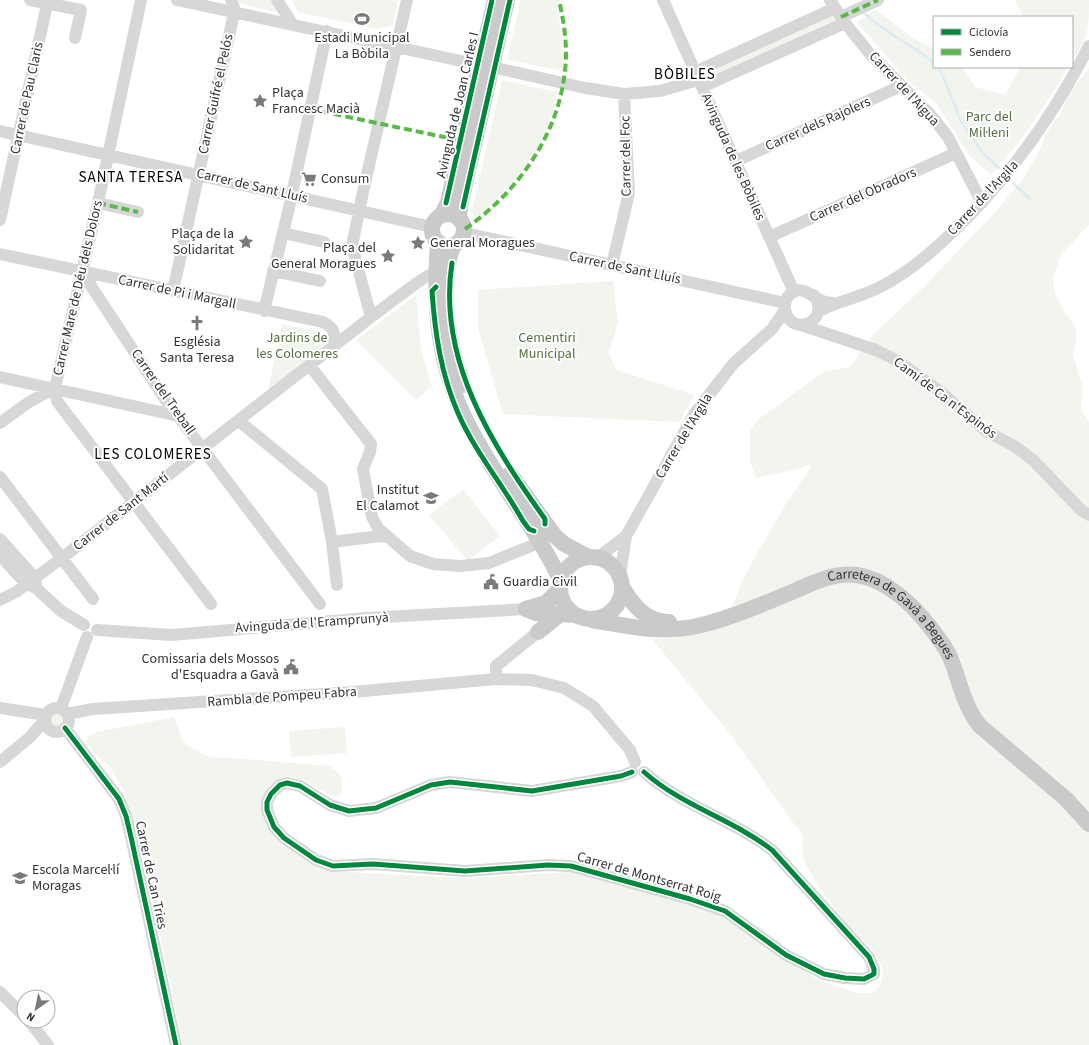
<svg xmlns="http://www.w3.org/2000/svg" width="1089" height="1045" viewBox="0 0 1089 1045" font-family="'Source Sans 3',sans-serif">
	<rect width="100%" height="100%" fill="#fff"/>
	<path fill="#f1f5ed" d="M236,0H270L276,12L238,3Z
		M292,0H398L393,25L378,29L298,12Z
		M521,0H557L563,49V71L507,60Z
		M1015,0H1089C1089,31 1088,35 1072,61V17H1023Z
		M876,10L914,39L934,49V67H962L975,87L1005,95L1021,67H1068C1046,105 1021,142 991,175L969,155L936,103L907,80L857,22Z
		M833,12L840,22L703,83L700,73Z
		M1089,68V225L1061,254L1053,278L1056,296L1063,310L1076,328V342L1073,354L1083,389L1081,411L1089,422V1045H183L145,863L123,789L110,767L95,754L86,742L90,735L97,732L174,717L182,740L190,747L211,758H233L329,766L339,773C342,780 344,790 339,797C322,795 297,770 280,778C275,780 272,785 268,789L280,843L315,867L346,872L463,878L573,872L641,890L725,916L763,945L820,981L858,993H870L880,986C893,956 855,936 840,916C832,905 806,869 803,857C799,842 809,838 794,824L731,735L652,639L690,636L733,605L742,581L758,552L784,507L811,467L809,464L800,469L756,478L750,461V430L760,418L825,371L850,367L872,336L924,287L999,208L1024,177L1037,156L1046,134L1063,109L1067,96Z
		M502,80L557,92C549,142 517,184 478,216H474L472,211Z
		M613,281L618,322L609,353L616,370L695,395L679,422L503,414L478,328V290Z
		M416,295L421,350L432,387L416,400L356,340Z
		M282,324L317,331L327,337L326,347L268,390Z
		M463,489L500,536L468,561L429,515Z
		M48 720a8 8 0 1 1 16 0a8 8 0 1 1-16 0Z
		M345,727L347,753L291,757L289,731Z"/>
	<g fill="none" stroke-linecap="round" stroke-linejoin="round">
		<path stroke="#ddebf3" stroke-width="2.5" d="M863,12C885,34 911,43 934,63
			M939,67L961,121L982,152L999,168
			M1013,183L1030,199"/>
		<path stroke="#d7d7d7" stroke-width="12" d="M30,0L81,10L75,38
			M141,0L98,203L55,388L57,401L211,604
			M177,0L480,65
			M277,0L293,25
			M663,0L794,292
			M830,0L845,23L871,55L930,114L948,137L982,203
			M841,17L878,0
			M492,67L585,88L624,94L660,91L698,80
			M695,72L835,8
			M702,87L845,23
			M0,131L432,227
			M736,161L901,86
			M98,203L138,212
			M0,220L48,0
			M283,233L324,242
			M465,233L785,303
			M769,237L956,153
			M0,254L323,322C336,329 335,333 333,347
			M612,265L629,193L624,94
			M273,271L320,281
			M82,272L165,399L320,604
			M173,291L234,13V8L231,0
			M814,295C831,321 794,337 786,313C784,308 785,302 787,298C798,282 811,295 822,301C825,302 830,303 834,303
			M264,311L289,208L327,31
			M819,311C840,300 863,297 884,285C912,270 935,249 958,227C1012,174 1055,113 1089,46
			M371,317L352,246L363,192L407,0
			M801,325L876,350L896,360L942,393L986,431L1016,447L1034,461L1081,510L1089,515
			M310,366L371,444L370,452L363,469L372,517L378,528L410,556L433,564L460,566L489,563L541,542
			M0,377L179,416
			M239,421L322,489L332,542L337,585
			M0,423L29,402L55,388
			M0,477L93,599
			M0,539L35,578L36,585
			M332,542L380,536L387,537
			M0,555L26,584L36,588L61,611L84,625
			M597,558L626,536
			M620,576L626,536L695,413L733,364L772,329L785,310
			M0,600L16,592L62,558L371,317L418,282L436,271
			M97,630L172,635L367,618L526,609
			M496,679V666L538,632
			M0,708L45,715
			M61,708L87,637
			M45 720a12 12 0 1 1 24 0a12 12 0 1 1-24 0Z
			M67,714L93,709L353,692L496,679L532,680L564,688L593,706L630,750L635,762
			M65,728L119,799L126,816L131,837L176,1045
			M0,762L29,738L45,720
			M632,772L621,776L532,791L450,782L431,785L376,808L349,811L330,805L300,786L287,783L280,785L271,794L267,802V810L274,827L284,838L316,860L333,866L373,864L465,871L548,865L571,866L690,899L725,911L786,955L824,974L845,978L864,979L874,974V969L869,957L772,850C732,819 682,806 644,772
			M0,992L24,1016
			M29,1021L48,1045"/>
		<g stroke="#cacaca" stroke-width="16">
			<circle cx="448" cy="230" r="16"/>
			<path d="M442,215L448,202L495,0"/>
			<path d="M459,219L460,206L507,0"/>
			<path d="M438,242C433,310 438,369 471,430C498,482 536,528 561,581"/>
			<path d="M453,246C437,289 448,343 463,385"/>
			<path d="M510,474L554,535L564,544L589,557"/>
			<circle cx="591" cy="588" r="31"/>
			<path d="M622,587C633,605 646,622 669,622"/>
			<path d="M526,609L536,613L575,615"/>
			<path d="M526,609L546,603L560,589"/>
			<path id="s1" d="M592,620C627,626 662,634 697,626C725,620 754,608 780,597C804,588 830,571 857,575C886,579 913,605 930,627C937,636 945,646 950,657C960,681 963,705 980,726L1066,799L1089,824"/>
			<path d="M538,632L559,615"/>
		</g>
		<path stroke="#58b947" stroke-width="4" stroke-dasharray="8 4" stroke-linecap="butt" d="M841,17L878,0
			M310,109L463,141
			M98,203L138,212
			M465,229C522,189 565,126 566,54C566,36 563,18 559,0"/>
		<g stroke="#fff" stroke-width="8">
			<path id="cycleway" d="M446,203L492,0
				M463,207L510,0
				M452,263C437,359 492,445 545,519V524
				M436,287L432,291C435,334 441,374 458,413C475,452 503,485 523,521L529,529L534,531
				M65,728L119,799L126,816L131,837L176,1045
				M632,772L621,776L532,791L450,782L431,785L376,808L349,811L330,805L300,786L287,783L280,785L271,794L267,802V810L274,827L284,838L316,860L333,866L373,864L465,871L548,865L571,866L690,899L725,911L786,955L824,974L845,978L864,979L874,974V969L869,957L772,850C732,819 682,806 644,772"/>
		</g>
		<use href="#cycleway" stroke="#00873e" stroke-width="5"/>
	</g>
	<defs>
		<g id="stadium-bare" transform="scale(1.2)"><path d="M0-5a6.5 5 0 1 0 0 10a6.5 5 0 1 0 0-10ZM-3.5-1.8h7v3.6h-7Z" fill="#7a7a7a" stroke="#fff" stroke-width="2.5" paint-order="stroke"/></g>
		<g id="sight-bare" transform="scale(1.2)"><path d="M0-6L1.8-2.2L6-1.7L2.9 1.2L3.7 5.4L0 3.3L-3.7 5.4L-2.9 1.2L-6-1.7L-1.8-2.2Z" fill="#7a7a7a" stroke="#fff" stroke-width="2.5" paint-order="stroke"/></g>
		<g id="supermarket-bare" transform="scale(1.2)"><path d="M-6-5.5h2.5l.6 2H6L4.5 2H-2.5L-4.4-4H-6ZM-1.5 3.2a1.3 1.3 0 1 0 .1 0ZM3 3.2a1.3 1.3 0 1 0 .1 0Z" fill="#7a7a7a" stroke="#fff" stroke-width="2.5" paint-order="stroke"/></g>
		<g id="church-bare" transform="scale(1.2)"><path d="M-1.2-6h2.4v3.5h3.3v2.4h-3.3V6h-2.4V-.1h-3.3v-2.4h3.3Z" fill="#7a7a7a" stroke="#fff" stroke-width="2.5" paint-order="stroke"/></g>
		<g id="school-bare" transform="scale(1.2)"><path d="M0-5L7-2L0 1L-7-2ZM-4 1L0 2.5L4 1V4Q0 6-4 4Z" fill="#7a7a7a" stroke="#fff" stroke-width="2.5" paint-order="stroke"/></g>
		<g id="civic-bare" transform="scale(1.2)"><path d="M-.6-6.5H3V-4.5H.6V-3L4-1V1h2V6H-6V1h2V-1L-.6-3ZM-1.2 2.5V6h2.4V2.5Z" fill="#7a7a7a" stroke="#fff" stroke-width="2.5" paint-order="stroke"/></g>
	</defs>
	<g fill-rule="evenodd">
		<use href="#stadium-bare" x="362" y="19"/>
		<use href="#sight-bare" x="260" y="101"/>
		<use href="#supermarket-bare" x="309" y="179"/>
		<use href="#sight-bare" x="246" y="242"/>
		<use href="#sight-bare" x="418" y="243"/>
		<use href="#sight-bare" x="388" y="256"/>
		<use href="#church-bare" x="197" y="323"/>
		<use href="#school-bare" x="431" y="498"/>
		<use href="#civic-bare" x="491" y="582"/>
		<use href="#civic-bare" x="291" y="667"/>
		<use href="#school-bare" x="20" y="878"/>
	</g>
	<g text-anchor="middle" dominant-baseline="central" stroke-width="4" stroke-linejoin="round" paint-order="stroke">
		<g font-size="14" fill="#333" stroke="#fff" text-anchor="start">
			<text x="362" y="38" text-anchor="middle">Estadi Municipal<tspan x="362" dy="16">La Bòbila</tspan></text>
			<text x="272" y="93">Plaça<tspan x="272" dy="16">Francesc Macià</tspan></text>
			<text x="321" y="179">Consum</text>
			<text x="234" y="234" text-anchor="end">Plaça de la<tspan x="234" dy="16">Solidaritat</tspan></text>
			<text x="430" y="243">General Moragues</text>
			<text x="376" y="248" text-anchor="end">Plaça del<tspan x="376" dy="16">General Moragues</tspan></text>
			<text x="197" y="342" text-anchor="middle">Església<tspan x="197" dy="16">Santa Teresa</tspan></text>
			<text x="419" y="490" text-anchor="end">Institut<tspan x="419" dy="16">El Calamot</tspan></text>
			<text x="503" y="582">Guardia Civil</text>
			<text x="279" y="659" text-anchor="end">Comissaria dels Mossos<tspan x="279" dy="16">d'Esquadra a Gavà</tspan></text>
			<text x="32" y="870">Escola Marcel·lí<tspan x="32" dy="16">Moragas</tspan></text>
		</g>
		<g font-size="14" fill="#333" stroke="#fff">
			<text transform="translate(904 89) rotate(47)">Carrer de l'Aigua</text>
			<text transform="translate(216 94) rotate(-78)">Carrer Guifré el Pelós</text>
			<text transform="translate(27 98) rotate(-78)">Carrer de Pau Claris</text>
			<text transform="translate(458 105) rotate(-77)">Avinguda de Joan Carles I</text>
			<text transform="translate(818 124) rotate(-24)">Carrer dels Rajolers</text>
			<text transform="translate(626 156) rotate(-91)">Carrer del Foc</text>
			<text transform="translate(733 157) rotate(66)">Avinguda de les Bòbiles</text>
			<text transform="translate(252 186) rotate(13)">Carrer de Sant Lluís</text>
			<text transform="translate(863 195) rotate(-24)">Carrer del Obradors</text>
			<text transform="translate(983 198) rotate(-47)">Carrer de l'Argila</text>
			<text transform="translate(625 268) rotate(12)">Carrer de Sant Lluís</text>
			<text transform="translate(78 288) rotate(-77)">Carrer Mare de Déu dels Dolors</text>
			<text transform="translate(177 292) rotate(12)">Carrer de Pi i Margall</text>
			<text transform="translate(163 392) rotate(55)">Carrer del Treball</text>
			<text transform="translate(945 398) rotate(37)">Camí de Ca n'Espinós</text>
			<text transform="translate(684 436) rotate(-59)">Carrer de l'Argila</text>
			<text transform="translate(121 512) rotate(-38)">Carrer de Sant Martí</text>
			<text transform="translate(312 623) rotate(-4)">Avinguda de l'Eramprunyà</text>
			<text stroke="none"><textPath href="#s1" startOffset="325">Carretera de Gavà a Begues</textPath></text>
			<text transform="translate(282 697) rotate(-4)">Rambla de Pompeu Fabra</text>
			<text transform="translate(151 875) rotate(78)">Carrer de Can Tries</text>
			<text transform="translate(649 877) rotate(16)">Carrer de Montserrat Roig</text>
		</g>
		<g font-size="14" fill="#56703f" stroke="#fff">
			<text x="989" y="117">Parc del<tspan x="989" dy="16">Mil·leni</tspan></text>
			<text x="297" y="338">Jardins de<tspan x="297" dy="16">les Colomeres</tspan></text>
			<text x="547" y="338">Cementiri<tspan x="547" dy="16">Municipal</tspan></text>
		</g>
		<g font-size="15" letter-spacing="1" fill="#000" stroke="#fff">
			<text x="685" y="74">BÒBILES</text>
			<text x="131" y="177">SANTA TERESA</text>
			<text x="153" y="454">LES COLOMERES</text>
		</g>
	</g>
	<rect x="933" y="16" width="140" height="52" fill="#ffffff" stroke="#adadad"/>
	<rect x="941" y="29" width="20" height="6" fill="#00873e" stroke="#adadad"/>
	<text x="969" y="36" font-size="12" fill="#333333">Ciclovía</text>
	<rect x="941" y="49" width="20" height="6" fill="#58b947" stroke="#adadad"/>
	<text x="969" y="56" font-size="12" fill="#333333">Sendero</text>
	<g transform="translate(36 1009) rotate(213)"><circle r="19" fill="#ffffff" stroke="#adadad"/>
	<path d="M0-3L7 15L0 10L-7 15Z" fill="#7a7a7a"/>
	<text y="-6" font-size="11" font-weight="bold" text-anchor="middle" fill="#333333">N</text>
	</g>
</svg>
